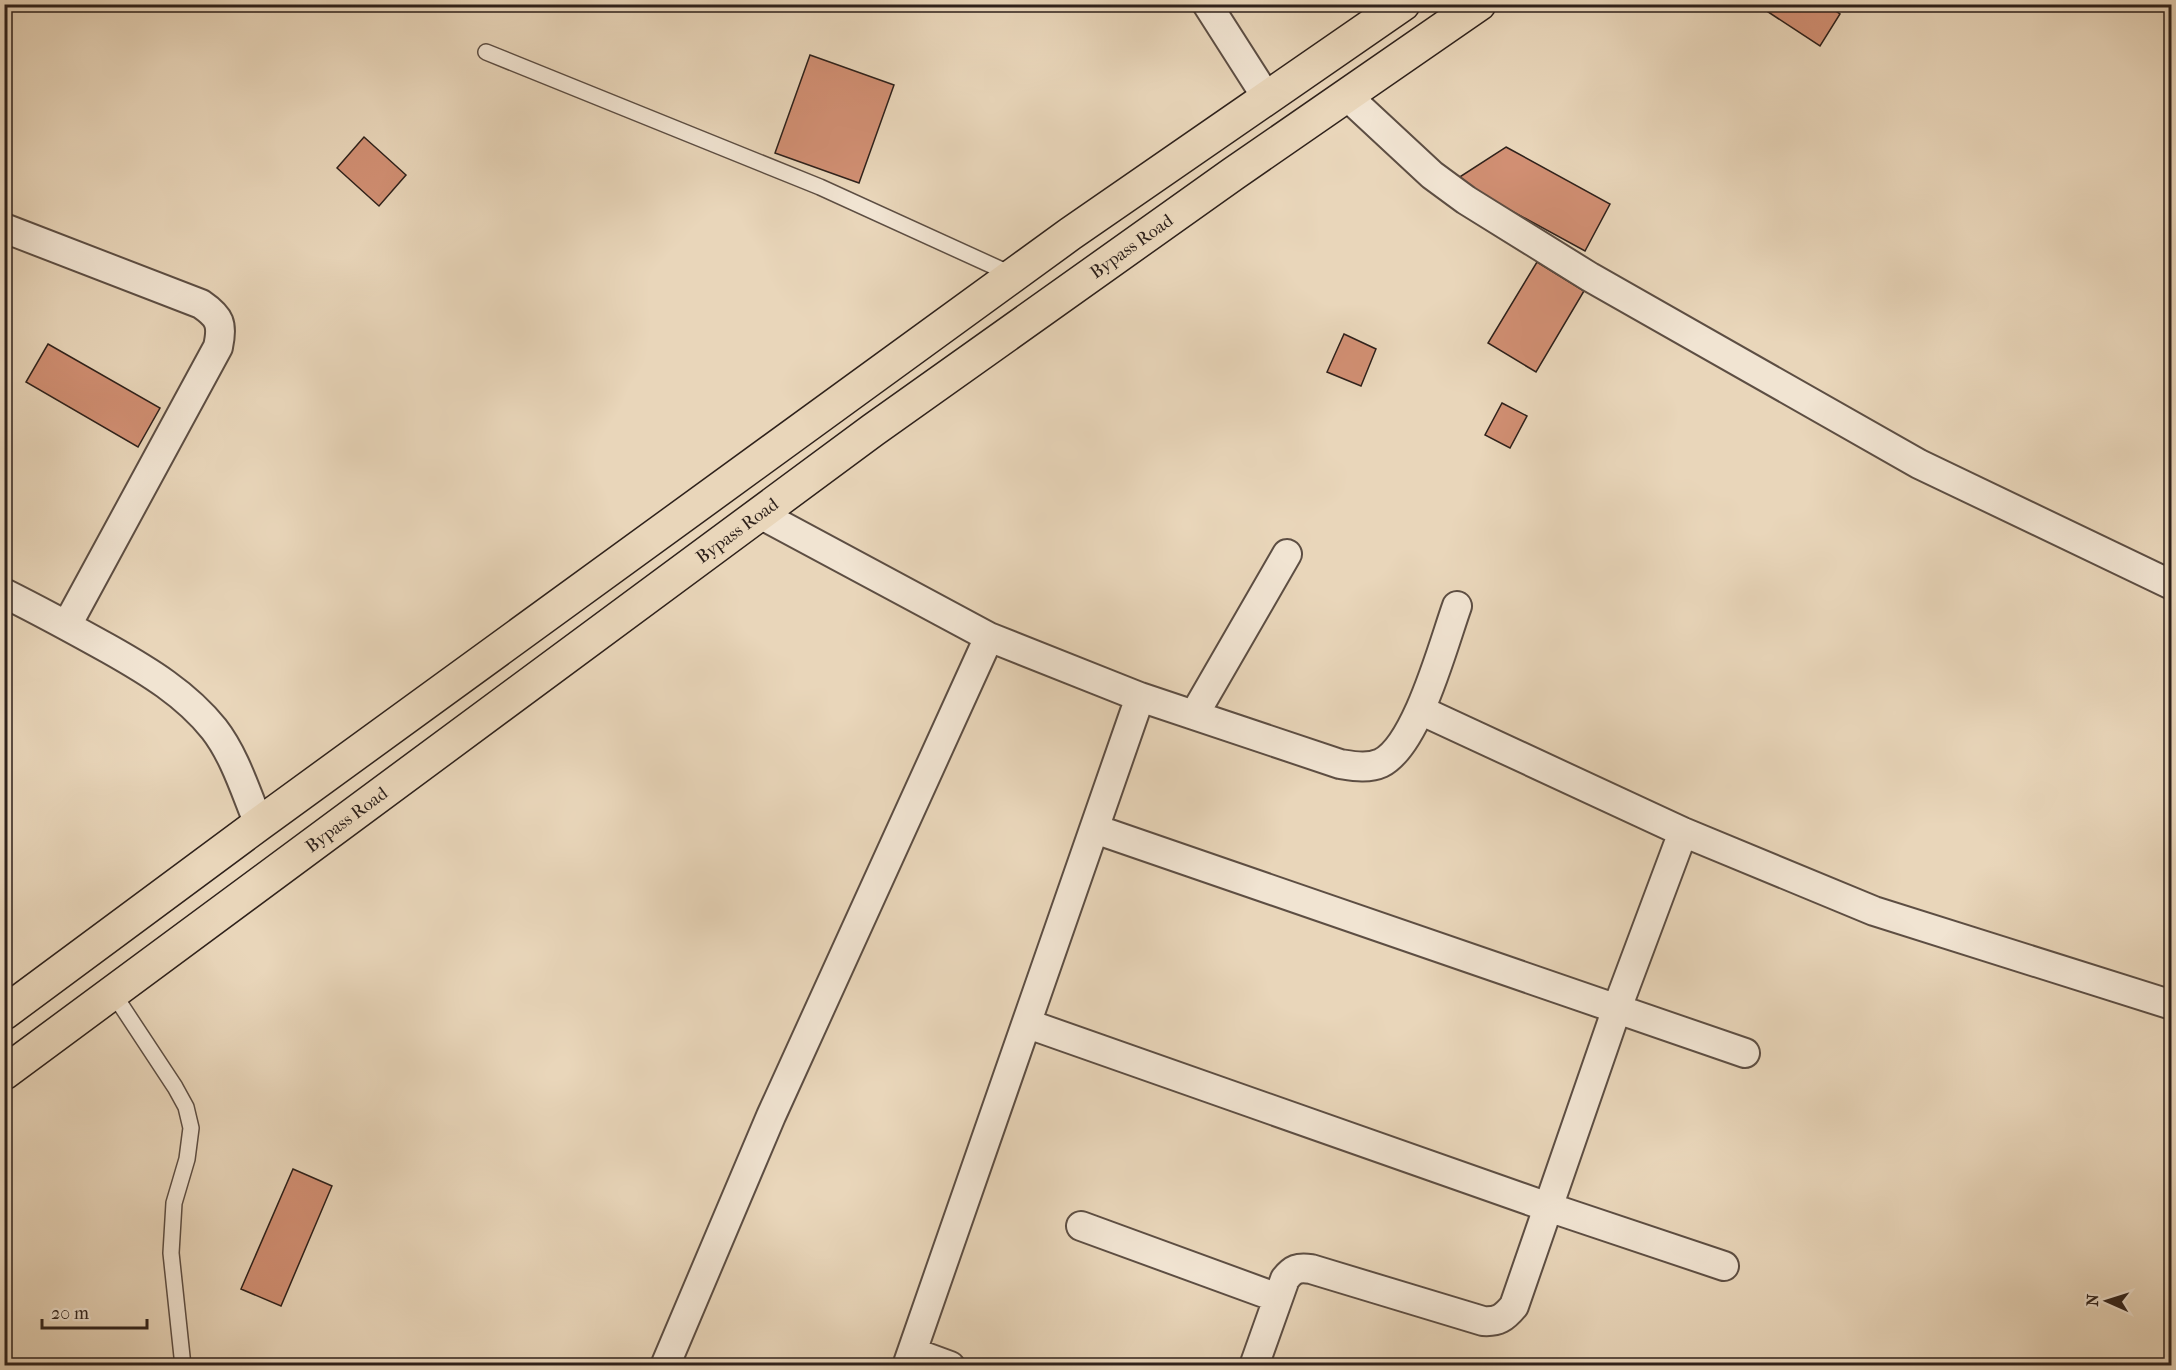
<svg xmlns="http://www.w3.org/2000/svg" width="2176" height="1370" viewBox="0 0 2176 1370" font-family="'IM FELL French Canon',serif">
	<rect width="100%" height="100%" fill="#e9d6ba"/>
	<filter id="stains"><feTurbulence type="fractalNoise" baseFrequency=".00333" numOctaves="4"/><feColorMatrix values="0 0 0 0 .2 0 0 0 0 .09 0 0 0 0 .02 0 0 0 .5 -.17"/></filter>
	<radialGradient id="worn" r=".72"><stop offset=".6" stop-color="#630" stop-opacity="0"/><stop offset="1" stop-color="#630" stop-opacity=".3"/></radialGradient>
	<path fill="#d18f73" stroke="#2e211b" stroke-width="1.5" d="M1756,4H1825L1840,14L1820,46Z
		M810,55L894,85L859,183L775,153Z
		M364,137L406,175L379,206L337,168Z
		M1506,147L1610,204L1585,251L1455,180Z
		M1537,262L1584,291L1536,372L1488,343Z
		M1344,334L1376,349L1361,386L1327,372Z
		M48,344L160,408L138,447L26,382Z
		M1502,403L1527,416L1510,448L1485,435Z
		M293,1169L332,1186L281,1306L241,1289Z"/>
	<g fill="none" stroke-linecap="round" stroke-linejoin="round">
		<g stroke="#5d4e43" stroke-width="18">
			<path id="service" d="M486,52L820,187L1013,275
				M113,993L175,1087L186,1107L191,1128L187,1159L174,1203L171,1253L183,1366"/>
		</g>
		<g stroke="#5d4e43" stroke-width="32">
			<path id="minor" d="M1207,4L1267,98
				M1347,96L1432,175L1466,200L1590,277L1919,464L2172,585
				M4,228L201,304C220,317 223,324 218,347L67,625
				M760,514L989,637L1140,697L1340,764C1353,766 1368,769 1381,763C1417,745 1443,645 1457,606
				M4,593C40,611 75,630 109,649C148,671 186,694 214,729C235,756 246,793 259,824
				M1420,710L1683,832L1874,911L2172,1005
				M1194,715L1287,554
				M1095,829L1745,1053
				M1028,1024L1548,1207L1724,1266
				M1081,1226L1278,1298
				M912,1352L950,1366
				M665,1366L771,1116L989,637
				M907,1366L1140,697
				M1254,1366L1285,1279C1293,1269 1298,1267 1311,1269L1483,1321C1498,1322 1504,1318 1514,1306L1616,1011L1683,832"/>
		</g>
		<g stroke="#2e211b" stroke-width="36">
			<g id="primary">
				<path d="M4,1013L259,824L1070,234L1403,4"/>
				<path id="s1" d="M4,1073L873,430L1233,174L1479,4"/>
			</g>
		</g>
		<use href="#service" stroke="#f1e4d2" stroke-width="15"/>
		<use href="#minor" stroke="#f1e4d2" stroke-width="28"/>
		<use href="#primary" stroke="#e9d6ba" stroke-width="33"/>
	</g>
	<g text-anchor="middle" dominant-baseline="central" stroke-width="6" stroke-linejoin="round" paint-order="stroke">
		<g font-size="18" fill="#2e211b" stroke="#f1e4d2">
			<text stroke="none"><textPath href="#s1" startOffset="1398">Bypass Road</textPath></text>
			<text stroke="none"><textPath href="#s1" startOffset="912">Bypass Road</textPath></text>
			<text stroke="none"><textPath href="#s1" startOffset="426">Bypass Road</textPath></text>
		</g>
	</g>
	<rect width="2176" height="1370" fill="none" stroke="#e9d6ba" stroke-width="24"/>
	<rect x="6" y="6" width="2164" height="1358" fill="none" stroke="#2e211b" stroke-width="3"/>
	<rect x="12" y="12" width="2152" height="1346" fill="none" stroke="#2e211b" stroke-width="1.5"/>
	<g transform="translate(2107 1301) rotate(273)" stroke="#f1e4d2" stroke-width="4.5" paint-order="stroke">
	<path d="M0-4.5L10 22L0 15L-10 22Z" fill="#2e211b"/>
	<text y="-9" font-size="16" font-weight="bold" text-anchor="middle" fill="#2e211b">N</text>
	</g>
	<path d="M42 1319v9h105v-9" fill="none" stroke="#2e211b" stroke-width="3"/>
	<text x="51" y="1319" font-size="18" fill="#2e211b" stroke="#f1e4d2" stroke-width="4.5" paint-order="stroke">20 m</text>
	<rect width="100%" height="100%" filter="url(#stains)"/>
	<rect width="100%" height="100%" fill="url(#worn)"/>
</svg>
